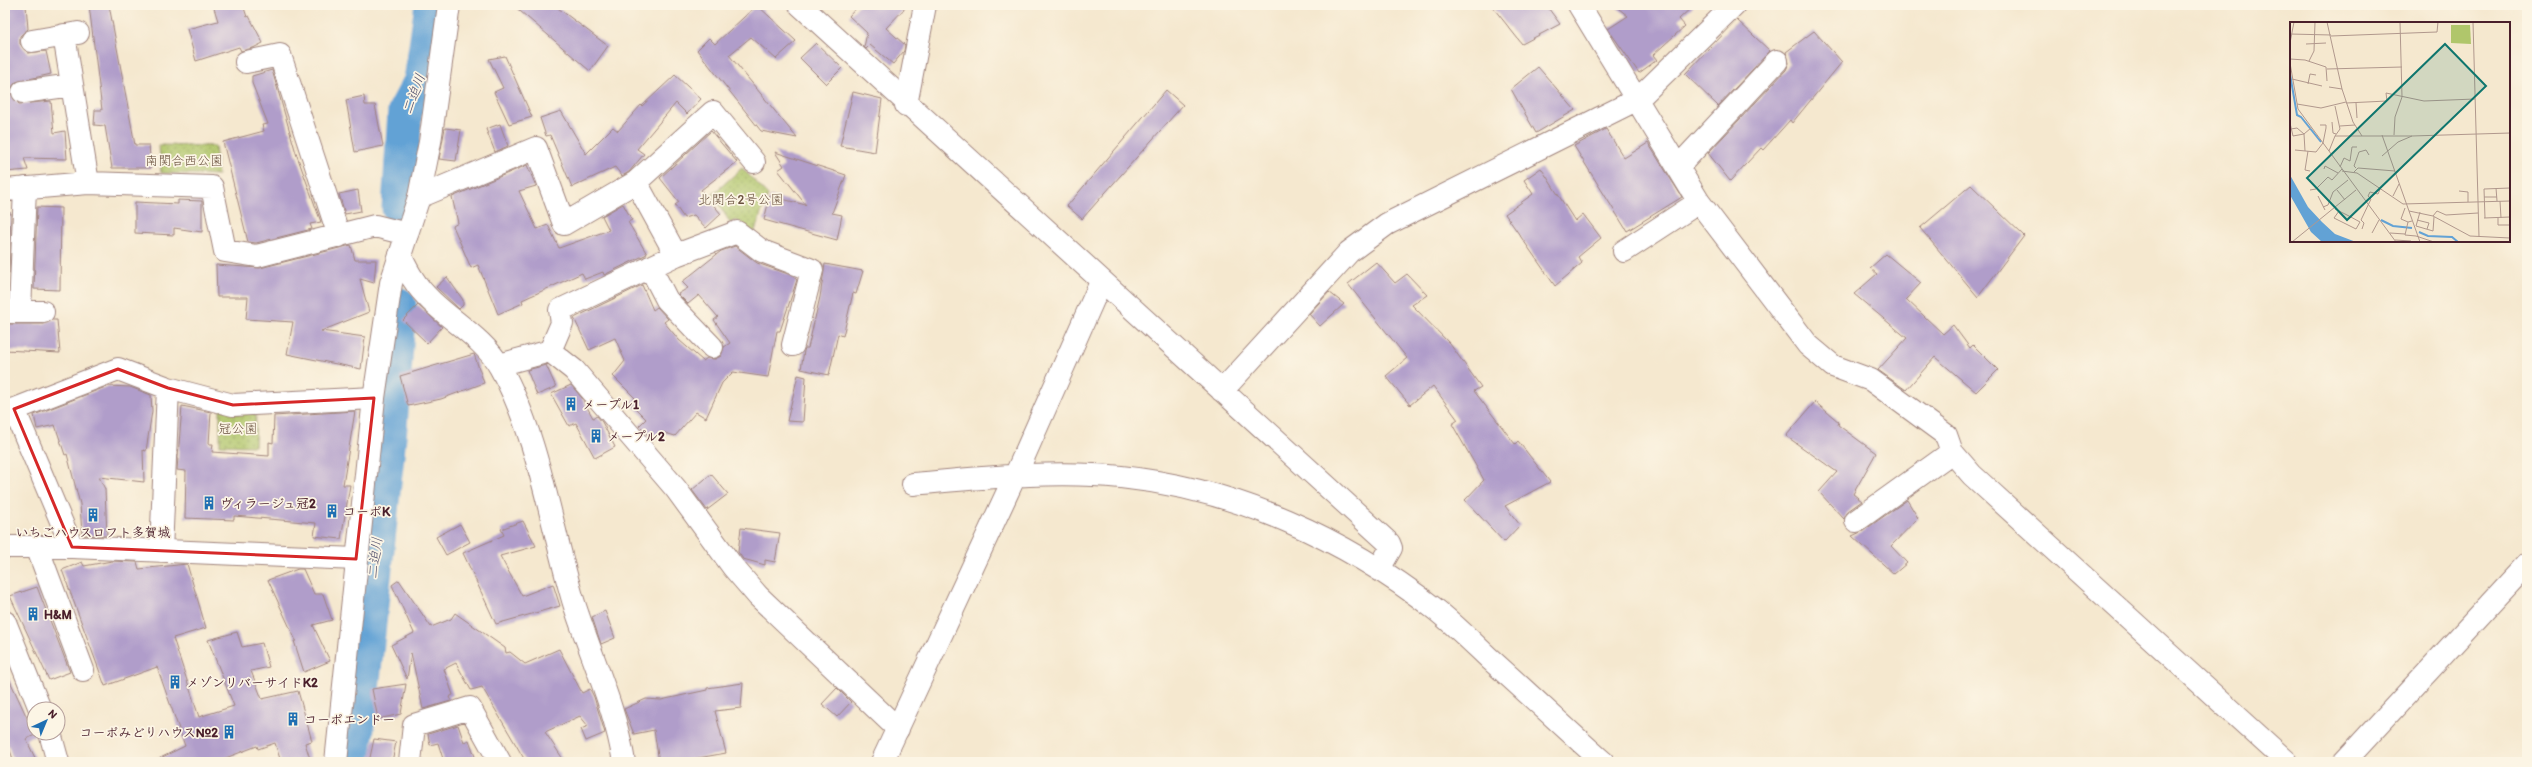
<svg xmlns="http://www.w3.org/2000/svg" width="2532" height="767" viewBox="0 0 2532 767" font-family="Itim,'Klee One',sans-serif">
	<defs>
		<pattern id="green-dots" width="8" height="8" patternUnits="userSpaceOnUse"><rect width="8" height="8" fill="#b0c66b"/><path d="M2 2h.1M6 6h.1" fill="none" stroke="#91a058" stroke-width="1.8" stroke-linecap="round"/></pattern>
	</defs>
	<rect width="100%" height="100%" fill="#fcf5e5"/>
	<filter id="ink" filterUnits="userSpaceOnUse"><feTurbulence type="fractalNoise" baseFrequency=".025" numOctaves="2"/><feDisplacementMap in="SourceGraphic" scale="8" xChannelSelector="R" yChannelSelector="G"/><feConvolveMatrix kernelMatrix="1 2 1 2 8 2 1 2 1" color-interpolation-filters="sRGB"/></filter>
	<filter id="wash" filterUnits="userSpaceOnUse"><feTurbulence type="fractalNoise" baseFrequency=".012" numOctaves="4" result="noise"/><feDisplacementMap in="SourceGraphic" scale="16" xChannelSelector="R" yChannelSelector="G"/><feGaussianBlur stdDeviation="0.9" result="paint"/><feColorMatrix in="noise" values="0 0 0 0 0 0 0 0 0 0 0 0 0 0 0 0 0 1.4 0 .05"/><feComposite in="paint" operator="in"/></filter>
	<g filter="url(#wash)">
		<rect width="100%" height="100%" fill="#f5e8cf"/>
		<path fill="url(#green-dots)" stroke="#7d724b" d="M159,145L215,146L218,175L161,173Z
			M742,168L768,195L754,233L736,220L730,223L713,194Z
			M220,409L256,411L255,446L220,445Z"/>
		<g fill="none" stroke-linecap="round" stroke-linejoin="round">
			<path stroke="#62a2d5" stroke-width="35" d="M399,208L405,111L421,81L432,5
				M352,762L360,708L390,427L399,305"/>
		</g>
		<g id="blocks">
			<path fill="#b09dca" d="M5,5H26L28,29L20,36V44L28,53L46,51L51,74L16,82L11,88V94L19,104L51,101L54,133L65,131L67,159L24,158L28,170L5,172Z
				M89,5H109L135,145H149L151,168H112L105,126L94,125L95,110H102Z
				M213,5H243L247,17L249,16L263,43L253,48L241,51L239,47L196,61L187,29L218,21Z
				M513,5H554L608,46L590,71Z
				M757,5L796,41L776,59L751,37L729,55L797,138L761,131L697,50L709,38L715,44Z
				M859,5H908L886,28L905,45L904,51L893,64L870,45L866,49L864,47L867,33L849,16Z
				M1491,5H1546L1560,24L1522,44Z
				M1614,5H1694L1679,19L1685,26L1653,55L1657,60L1639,73L1608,29L1628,16Z
				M1737,20L1770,51L1718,106L1685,74Z
				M1814,31L1842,62L1792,123L1790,120L1763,150L1761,148L1730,181L1708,153L1786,70L1789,63L1786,52Z
				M816,43L842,68L826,84L800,58Z
				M505,56L532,117L509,124L494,92L503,88L489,59Z
				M1538,67L1575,110L1536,133L1511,89Z
				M272,70L296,153L321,222L310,224L312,229L256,243L248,242L223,142L264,131L262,125L268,124L252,83V76Z
				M675,75L701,99L687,114L676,103L637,149L644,154L629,172L622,176L615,167L572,187L550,135L546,136L540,118L561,111L586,154L613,127L618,131L641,105L642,106Z
				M1166,90L1183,105L1082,219L1067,206Z
				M853,92L882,99L875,152L840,146Z
				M364,96L365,105H375L383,146L355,152L346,100Z
				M500,124L508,146L495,152L486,129Z
				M445,128L461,130L456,161L439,159Z
				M1606,129L1624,158L1648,143L1682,197L1627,231L1574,146Z
				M711,131L737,162L701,190L721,214L706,228L694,215L684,218L675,205L679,202L660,178Z
				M775,152L846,175L832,213L842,215L837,240L764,220L770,196L806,205L778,170L784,166Z
				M527,165L536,186L519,191L537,229L548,225L559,248L609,230L602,216L623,204L632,220L628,222L647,254L604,275L603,272L585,279L582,273L522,300L523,303L498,314L478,265L471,268L453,226L458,223L452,197Z
				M1541,168L1575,221L1583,214L1601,238L1578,257L1582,263L1555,286L1505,214L1533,194L1524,180Z
				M1971,185L2024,236L1978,297L1920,228Z
				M358,190L361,211L345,214L339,194Z
				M178,200L202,201V232L174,228V235L135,233V202L178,204Z
				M37,207L61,208L60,290L34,289Z
				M5,213H11L9,273L5,272Z
				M351,245L355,260H376L374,283L360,279L369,312L321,331L365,337L361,369L287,354L293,322L246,319L248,297H217L216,265L260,268Z
				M735,246L757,263L791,275L797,280L780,331H777L768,377L733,372L722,383L706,418L696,412L675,436L662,432L653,440L639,426L646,419L630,403L635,398L613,376L625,361L615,338L589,350L574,318L642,285L653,310L657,307L668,319L664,322L679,340L703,361L707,358L715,359L721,356L724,347L730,343L714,320L718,317L699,295L688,304L678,294L688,288L682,282L721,251Z
				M1886,254L1921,283L1906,299L1943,334L1953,325L1970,348L1973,345L1998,370L1976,392L1935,357L1906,390L1878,370L1907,338L1854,294L1877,274L1870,268Z
				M1376,262L1395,283L1407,274L1427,295L1412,305L1450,344L1481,387L1474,391L1515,444L1518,441L1550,482L1505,506L1520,525L1504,542L1465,500L1484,480L1452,424L1458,420L1433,386L1410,405L1386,376L1407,358L1348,284Z
				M825,264L863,271L856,294L853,293L843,336L838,334L829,375L801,369L804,351L805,348H808L820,297Z
				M447,277L463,300V305L459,309L436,287Z
				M1329,292L1344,304L1320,326L1309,314Z
				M418,305L442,327L427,343L403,320Z
				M52,320H57L60,353L5,350V324H43Z
				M474,354L484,383L441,399L408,406L400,376Z
				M546,365L556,387L537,395L527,370Z
				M798,375L806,377L803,422L787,421Z
				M571,385L582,398L593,418L597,416L602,422L615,447L595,458L576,423L569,426L551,394Z
				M108,386L130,387L151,395L152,411L146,451L143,450L144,482L99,477L105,489L107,536L82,535L80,504L67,454L65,455L55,425L37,429L34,415Z
				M1815,402L1839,422L1838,425L1876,453L1853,494L1862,501L1848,511L1844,519L1819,492L1837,472L1786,436Z
				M182,406L211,412L209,444H213L212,452L269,456V442L273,443L274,416L355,411L343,485H350L341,539L314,536L316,523L234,516V520L185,518L186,471L177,470Z
				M711,474L728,494L707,510L692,490Z
				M1907,500L1918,518L1891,546L1907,563L1894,574L1852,536L1863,531Z
				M523,521L536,546L500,556L522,596L553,584L560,606L496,624L463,553L504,535L501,529Z
				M460,524L470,542L446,555L436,537Z
				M741,528L780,533L775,562L765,560V565L743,559L738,552Z
				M112,561L137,562L139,569L187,564L206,628L173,638L199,717L234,706L208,640L237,632L242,647L262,643L269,667L251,671L262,699L298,691L312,741L305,743L311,762H281L275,743L258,749L257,746L215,762H152L185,746L157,667L105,686L62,570L82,562L84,566Z
				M298,569H303L314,594H323L332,620L313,625L330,661L304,672L294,641H296L268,580Z
				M399,580L431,627L451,619L455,613L505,648L506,653L510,652L525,664L559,649L582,693L590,689L594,697L605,733L586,741L581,729L588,726L580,716L545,732L565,762H526L482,687L471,690L456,663L444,669L453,695L449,697L451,701L423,709L411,653L407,679L391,645L414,633L392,585Z
				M37,587L70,672L49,680L10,596Z
				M605,611L615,638L601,644L592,617Z
				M5,670L35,735L26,739L37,762H14L5,736Z
				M743,683L741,708L715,711L726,753L687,760V762H659L654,730L634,734L624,709L646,699L661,700L707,690V688Z
				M406,684L401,714L378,719L372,689Z
				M837,688L851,702L837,717L822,704Z
				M458,725L464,742L469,740L477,762H444L438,743L430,745L428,734Z
				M374,739L396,742L392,762H369Z"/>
		</g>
	</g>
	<g filter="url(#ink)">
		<use href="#blocks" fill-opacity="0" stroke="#a0847d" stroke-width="1"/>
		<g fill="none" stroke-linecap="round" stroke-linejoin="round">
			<g stroke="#a0847d" stroke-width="24">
				<path id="minor" d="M800,5L1389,543L1391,548L1379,569
					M1579,5L1699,202L1808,345L1833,366L1871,380L1946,435L1952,452L1972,475L2287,762
					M64,35L88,183
					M32,41L78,33
					M246,62L280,55L339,236
					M23,92L72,85
					M906,105L925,5
					M1678,167L1777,61
					M636,182L676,255
					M5,190L88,183L212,187L225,251L257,256L375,226L407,234
					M419,197L536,148L564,224L636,182L713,112L754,162
					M1624,251L1699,202
					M400,255C404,263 408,272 413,279C434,313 480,332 500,367C538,434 551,526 573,600C590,655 615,705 624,762
					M650,267L667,300L712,347
					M6,312H43
					M20,312L25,188
					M550,351L562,323L560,310L676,255L737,232L762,251L812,270L793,345
					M499,365L550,351L574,370L676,489L733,567L758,596L898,729
					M1222,391L1349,252L1387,224L1638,99L1734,5
					M14,409L72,547
					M5,413L118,369L168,388L233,405L374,398
					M1856,521L1952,452
					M5,547H72L356,559
					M37,547L83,670
					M161,551L168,388
					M5,622L40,709
					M50,733L58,762
					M410,762L414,725L470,708L500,762"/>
			</g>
			<g stroke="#a0847d" stroke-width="24">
				<path id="tertiary" d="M913,484C982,478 1052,470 1121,477C1236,489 1344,538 1435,609C1454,624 1472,642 1490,659C1528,693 1565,728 1603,762
					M336,762L374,398L391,283L419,197L430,142L449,5
					M882,762L1016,474L1101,282
					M2344,762L2527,564"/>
			</g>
			<use href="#minor" stroke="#fff" stroke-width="22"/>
			<use href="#tertiary" stroke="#fff" stroke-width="22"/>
		</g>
	</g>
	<path fill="none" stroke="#d62828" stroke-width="3" stroke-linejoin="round" d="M118,369L168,388L233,405L374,398L356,559L72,547L14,409Z"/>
	<defs>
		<g id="building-bare" transform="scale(1.08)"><path d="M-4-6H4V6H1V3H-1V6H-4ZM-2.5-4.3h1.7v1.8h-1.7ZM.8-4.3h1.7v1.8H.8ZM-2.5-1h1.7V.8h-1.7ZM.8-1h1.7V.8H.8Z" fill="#1f6fb2" stroke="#fcf5e5" stroke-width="2.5" paint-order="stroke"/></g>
	</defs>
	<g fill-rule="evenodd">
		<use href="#building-bare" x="571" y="404"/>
		<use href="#building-bare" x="596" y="436"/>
		<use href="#building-bare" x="209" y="503"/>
		<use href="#building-bare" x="332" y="511"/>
		<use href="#building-bare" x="93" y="515"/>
		<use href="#building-bare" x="33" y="614"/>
		<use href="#building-bare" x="175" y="682"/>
		<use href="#building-bare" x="293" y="719"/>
		<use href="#building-bare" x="229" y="732"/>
	</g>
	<g text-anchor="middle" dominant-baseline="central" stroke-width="3.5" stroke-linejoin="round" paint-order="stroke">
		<g font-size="13" fill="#69513e" stroke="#fcf5e5">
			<text x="184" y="160">南関合西公園</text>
			<text x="741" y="199">北関合2号公園</text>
			<text x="238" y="428">冠公園</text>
		</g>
		<g font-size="13" font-weight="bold" fill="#4a1f2b" stroke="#fcf5e5" text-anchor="start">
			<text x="582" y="404">メープル1</text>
			<text x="607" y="436">メープル2</text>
			<text x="220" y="503">ヴィラージュ冠2</text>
			<text x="343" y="511">コーポK</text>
			<text x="93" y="532" text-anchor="middle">いちごハウスロフト多賀城</text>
			<text x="44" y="614">H&amp;M</text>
			<text x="186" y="682">メゾンリバーサイドK2</text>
			<text x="304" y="719">コーポエンドー</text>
			<text x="218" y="732" text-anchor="end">コーポみどりハウス№2</text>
		</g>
		<g font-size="14" font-style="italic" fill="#54536f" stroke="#fcf5e5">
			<text transform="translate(414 94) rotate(-70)">二迫川</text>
			<text transform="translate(375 558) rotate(-83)">二迫川</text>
		</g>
	</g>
	<g transform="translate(2290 22)">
		<rect width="220" height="220" fill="#f5e8cf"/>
		<path d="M161,3H180L181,22L161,21Z" fill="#b0c66b"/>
		<path d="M0,153L18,185L32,200L45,212L66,220H32L21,210L0,173Z" fill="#62a2d5"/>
		<path fill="none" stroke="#62a2d5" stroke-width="2" d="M0,52L7,93L11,95L31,120M91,198L103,204L122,206M129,210L138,214L162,215L168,220"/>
		<path fill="none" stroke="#b1988d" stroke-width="1" d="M37,0L52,67L63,100L72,114M183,0L189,215M0,12L41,13M41,14L147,10L148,0M0,21L4,0M16,22L36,21M0,37L15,38L36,45L37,59M19,39L24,29L25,0M0,41L8,87L106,220M37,47L112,45M2,57L32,64M18,62L20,52L26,53M39,65L52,67M56,81L97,79L96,71L134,79L185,77M66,81L67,96M7,82L31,86L56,80M45,84L50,107L45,114M42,100L43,111L46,112M0,101L3,114L14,112L21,106M50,104L65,103M1,107L7,106L14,112L15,129M92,113L130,220M104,113L105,95L112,75L110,0M5,128L26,130L33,121L36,106V103H30M18,129L15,148L20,149M39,129L45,114H122M92,134L108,120L122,114L220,111M50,145L54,136L60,139L62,125H67M66,146L64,144L69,130L76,128L79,133M34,147L35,144L48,151M52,149L67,151L113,182L220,179M64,150L68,146L105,149M206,166L207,179M20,168L26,167L38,155L42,158L52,147M47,168L55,178M169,169L178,170V180M28,174L35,188M103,174L109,162M194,175H207M210,179L211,196M33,185L38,183L43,170L58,158M115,186L111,197L118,200M45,187L59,194L70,200L66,207L44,196L49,189M119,189L143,194L180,214L220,216M130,190L126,204L143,209L144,195M143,194L147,189L156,193L188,191M194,196L220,195M195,196L194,167L220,166M208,196V203H220M127,198L139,201L137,207M122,199L118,200L115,213L126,214L144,220M72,207L74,201L71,198L81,177L78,174L80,170L88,172L91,165M82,211L89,198M100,211L115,212M105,218L121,219M2,220L66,168"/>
		<path fill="#0f766e" fill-opacity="0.15" stroke="#0f766e" stroke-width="2" d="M155,22L196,64L57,198L17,156Z"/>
		<rect width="220" height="220" fill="none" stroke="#4a1f2b" stroke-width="2"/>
	</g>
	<rect width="2532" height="767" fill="none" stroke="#fcf5e5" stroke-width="20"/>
	<g transform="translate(46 721) rotate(44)"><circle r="19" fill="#fcf5e5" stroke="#b59f9b"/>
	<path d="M0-3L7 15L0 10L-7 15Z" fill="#1f6fb2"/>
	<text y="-6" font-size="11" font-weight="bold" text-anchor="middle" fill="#4a1f2b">N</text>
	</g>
</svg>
